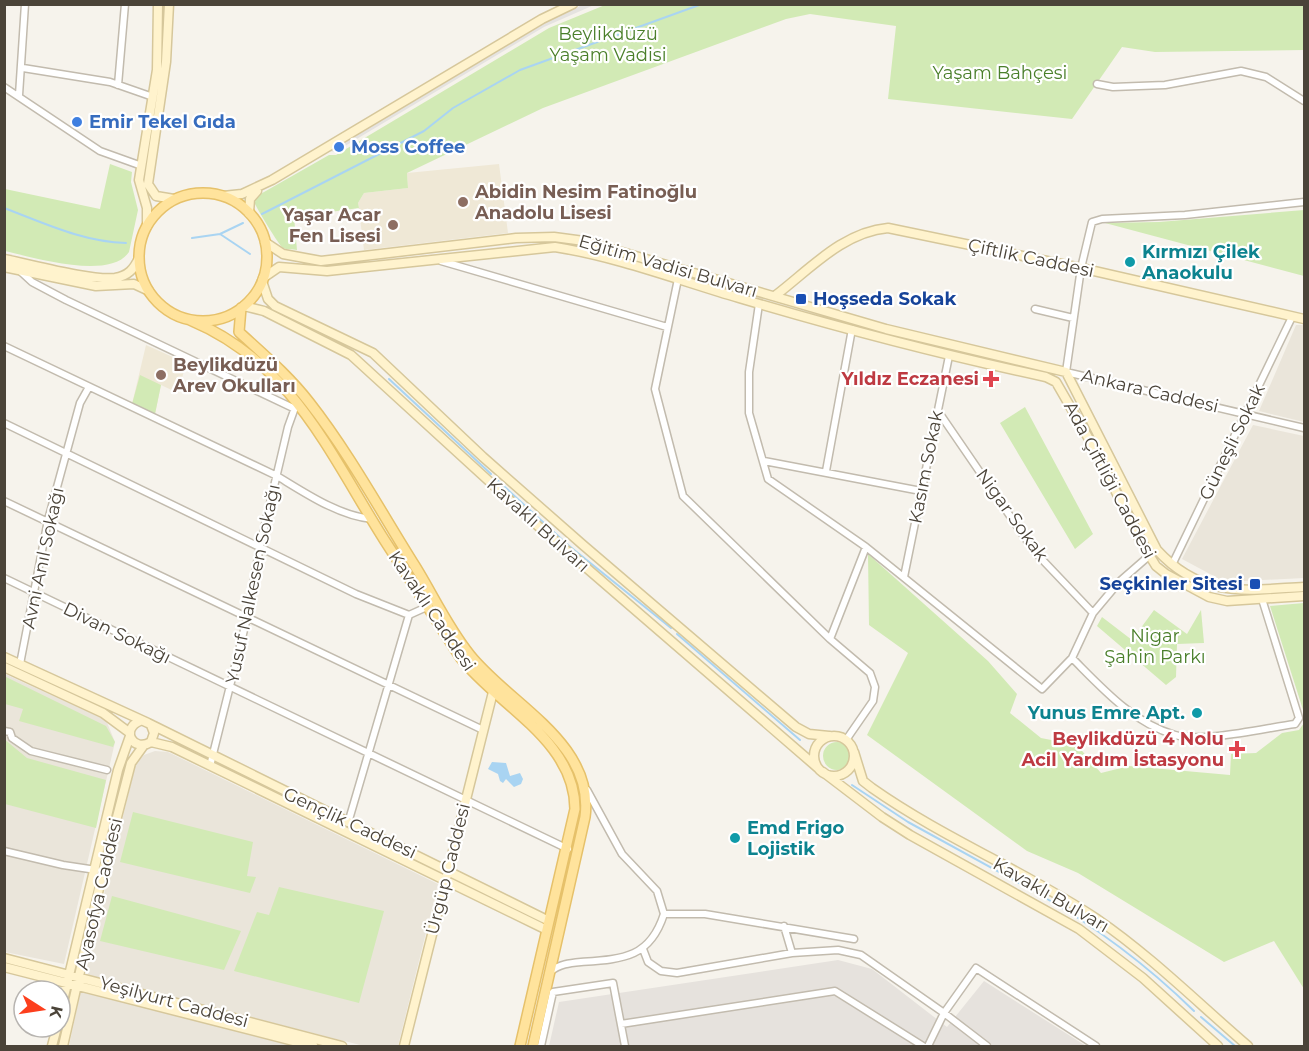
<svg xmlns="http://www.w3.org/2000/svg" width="1309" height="1051" viewBox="0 0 1309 1051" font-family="Montserrat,sans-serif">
	<rect width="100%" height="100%" fill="#f6f3ec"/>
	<path fill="#eae5da" d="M1296,325H1304V422L1259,411Z
		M1253,425L1304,436V578L1225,582L1182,559Z
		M5,674L106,720L115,742L64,964L5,952Z
		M155,751L168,752L438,884L398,1046H364L89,976L86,968L136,763L144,755Z
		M81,990L297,1046H69Z"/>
	<path fill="#e6e2dd" d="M838,960L872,969L947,1027L984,981L1086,1046H549L559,1002Z"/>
	<path fill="#efe8d6" d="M499,164L508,233L364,250L358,203L364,193L408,188L407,173Z
		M146,345L186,363L178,393L161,385L155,414L132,404Z"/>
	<path fill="#d2eab5" d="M605,5H1304V50L1155,52L1122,47L1072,119L888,99L896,26L810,14L786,19L543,108L407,173L408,188L364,193L358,203L359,208L294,217L297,250C293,249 287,250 283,248C280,247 256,207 254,202L257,196L329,155H336L549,28Z
		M110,164L132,172L131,182L138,210L129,252C110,281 32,257 5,251V189L100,209Z
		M1304,210V276L1105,223L1159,222Z
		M140,375L161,385L155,414L132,404Z
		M1025,407L1093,534L1075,549L1000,423Z
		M868,554L988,661L1017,694L1010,713L1041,738L1077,745L1101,773L1129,766L1230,775L1231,754L1256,753L1282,733L1299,730L1304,723V989L1274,941L1224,962L1078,873L1027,851L867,735L908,653L869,625Z
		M1304,603V713L1270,606Z
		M1154,610L1187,634L1201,610L1204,643L1177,644L1176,677L1166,685L1097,626L1102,617L1132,640Z
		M4,676L106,726L115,742L113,747L19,721L23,709L5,704Z
		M4,739L27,758L106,780L96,828L5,804Z
		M823 756a14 14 0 1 1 28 0a14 14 0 1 1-28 0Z
		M133,812L253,842L247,876L256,877L250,893L120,862Z
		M279,887L384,911L359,1003L234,971L257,912L269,915Z
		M112,896L241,931L224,970L100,941Z"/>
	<path fill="#e5e3e0" d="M582,5H594L544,27L335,152L329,151L537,26Z"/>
	<path fill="#a9d4f2" d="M492,762L506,763L510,776L520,773L523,779L521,784L514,787L506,779L503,783L500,781L498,774L488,769Z"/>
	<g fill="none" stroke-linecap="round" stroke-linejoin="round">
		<path stroke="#a9d4f2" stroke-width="2" d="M4,208C44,223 83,242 126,243
			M262,214L424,131L453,108L520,70L702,4
			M220,234L250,254
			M192,238L220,234L243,223
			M389,379L491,474
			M497,480L568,545L671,628
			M677,634L800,740
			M852,785L908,822L1030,889
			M1037,893C1095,926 1146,964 1194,1011
			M1201,1017L1235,1046"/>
		<g stroke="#c2bbae" stroke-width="9">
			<path id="street" d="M23,68L110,82L153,97
				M1097,84L1113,87L1165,85L1241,71L1266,77L1304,101
				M118,85L125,4
				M4,87L100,151L139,165
				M19,95L25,4
				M441,261L667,327
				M19,270L32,282L66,300L293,408
				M678,279L655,389L683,496L830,639L870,673L875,687L873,701L846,740
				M759,304L749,372V413L768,479L866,547L1042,689L1072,658L1093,613L1119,582L1150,555
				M1035,309L1073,318
				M4,346L277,476C305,493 339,516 372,519
				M1066,372L1081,268L1092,222L1102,219L1185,215L1304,202
				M1066,372L1304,428
				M938,411L1034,551L1093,613
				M4,423L356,594L409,615
				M764,461L921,491
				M826,471L852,329
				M4,501L483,730
				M1172,565L1292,317
				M904,577L949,356
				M4,578L568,849
				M830,639L866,547
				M1072,658C1102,688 1133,723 1175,735C1203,743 1265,728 1295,724L1299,718L1262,599
				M20,664L48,520L80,403L89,387
				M4,731L10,732L12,738L31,751L107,770
				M210,766L247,618L260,546L288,427L297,402
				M348,823L409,615L429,606
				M4,851L63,865L96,870
				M664,914H705L854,939
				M784,926L792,953
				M643,949L648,962L661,971L677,973L792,953L838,950L861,955L944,1013L976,968L1096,1046
				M550,972C559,964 570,963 581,962C623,959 650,958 664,914L657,891L622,854L587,790
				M621,1024L835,991L923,1046
				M541,1046L553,992L613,983L625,1046
				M928,1046L944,1013L987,1046"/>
		</g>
		<g stroke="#d6c79b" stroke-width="11">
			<path id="secondary" d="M169,4L166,62L148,184L156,196L174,199
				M223,196L242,194L272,180L542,19L573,4
				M249,213L250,199L257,191
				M147,226V208L139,180L157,70L158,4
				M265,242L283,254L321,261L516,238L554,237L584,241L886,329L1066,372L1157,550C1202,599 1245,590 1304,587
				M4,259C30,264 92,281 115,278C128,276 134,269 139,258
				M4,267L96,286L134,284L149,291
				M263,278L279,267L327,271L555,247C618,257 678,280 739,298C840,328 943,355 1046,377L1056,382L1097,453L1137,535L1156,566L1166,574L1209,597L1227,601L1304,596
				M262,281L268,299L275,306L373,353L483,457L583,545L796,727L809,734L829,736
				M776,295C810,269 843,232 888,228L1081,268L1304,319
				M244,306L264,311L351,355L538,526L818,768
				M4,657L148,723L549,921
				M4,667L103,713L130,733
				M140,721C120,729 133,753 151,742L154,733L151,725
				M814 756a20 20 0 1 1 40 0a20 20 0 1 1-40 0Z
				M151,742L172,747L547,930
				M854,752L863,781L872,788C943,838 1025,871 1097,919C1151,956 1199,1004 1248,1046
				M823,772L882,817L910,835L1079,929L1143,978L1218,1046
				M4,958L342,1046
				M4,967L313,1046
				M60,1013L118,770L130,736
				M52,1046L57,1027
				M63,1046L103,871L131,763L144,745
				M404,1046L493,692"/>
		</g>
		<g stroke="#e6c16a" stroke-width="12">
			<path id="primary" d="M139 257a64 64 0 1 1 128 0a64 64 0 1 1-128 0Z
				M241,308L239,332C263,354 289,376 309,402C349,453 381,512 415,566C433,595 448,628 470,655C510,705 595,743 585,817L533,1046
				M190,320C293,363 329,453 385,541C410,580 435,618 460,657C498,706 575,740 575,809L520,1046"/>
		</g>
		<use href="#street" stroke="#fff" stroke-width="6"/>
		<use href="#secondary" stroke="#fff3cd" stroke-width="8"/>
		<use href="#primary" stroke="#ffe39c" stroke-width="9"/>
	</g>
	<g fill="#3f7fe0" stroke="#fff" stroke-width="2">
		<circle cx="77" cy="122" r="6"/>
		<circle cx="339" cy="147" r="6"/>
	</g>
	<g fill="#8d6e63" stroke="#fff" stroke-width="2">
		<circle cx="463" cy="202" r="6"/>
		<circle cx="393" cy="225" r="6"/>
		<circle cx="161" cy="375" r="6"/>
	</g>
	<g fill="#0f9aa8" stroke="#fff" stroke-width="2">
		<circle cx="1130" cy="262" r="6"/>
		<circle cx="1197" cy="713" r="6"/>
		<circle cx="735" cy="838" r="6"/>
	</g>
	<g fill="#1a4fb4" stroke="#fff" stroke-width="2">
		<rect x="795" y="293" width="12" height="12" rx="3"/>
		<rect x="1249" y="578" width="12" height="12" rx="3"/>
	</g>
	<g fill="#e0444e" stroke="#fff" stroke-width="2">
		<path d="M988 370h6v6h6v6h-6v6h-6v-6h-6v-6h6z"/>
		<path d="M1234 740h6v6h6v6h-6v6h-6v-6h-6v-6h6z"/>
	</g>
	<g text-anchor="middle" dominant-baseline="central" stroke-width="4.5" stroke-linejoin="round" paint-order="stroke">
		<g font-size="18" fill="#4a7f2a" stroke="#fff">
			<text x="608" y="34">Beylikdüzü<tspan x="608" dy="21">Yaşam Vadisi</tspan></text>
			<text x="1000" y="73">Yaşam Bahçesi</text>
			<text x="1155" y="636">Nigar<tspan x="1155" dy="21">Şahin Parkı</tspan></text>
		</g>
		<g font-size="18" font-weight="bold" fill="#366cbe" stroke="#fff" text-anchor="start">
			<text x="89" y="122">Emir Tekel Gıda</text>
			<text x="351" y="147">Moss Coffee</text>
		</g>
		<g font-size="18" font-weight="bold" fill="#785e54" stroke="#fff" text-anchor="start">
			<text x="475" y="192">Abidin Nesim Fatinoğlu<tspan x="475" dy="21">Anadolu Lisesi</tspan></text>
			<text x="381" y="215" text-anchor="end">Yaşar Acar<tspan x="381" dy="21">Fen Lisesi</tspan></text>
			<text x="173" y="365">Beylikdüzü<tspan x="173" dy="21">Arev Okulları</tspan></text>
		</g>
		<g font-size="18" font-weight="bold" fill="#0d838f" stroke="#fff" text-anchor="start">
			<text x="1142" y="252">Kırmızı Çilek<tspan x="1142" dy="21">Anaokulu</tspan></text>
			<text x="1185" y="713" text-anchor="end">Yunus Emre Apt.</text>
			<text x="747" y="828">Emd Frigo<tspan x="747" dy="21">Lojistik</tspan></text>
		</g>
		<g font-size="18" fill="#4b4439" stroke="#fff">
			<text transform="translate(1031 258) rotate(12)">Çiftlik Caddesi</text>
			<text transform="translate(668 266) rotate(16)">Eğitim Vadisi Bulvarı</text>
			<text transform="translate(1150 391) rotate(13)">Ankara Caddesi</text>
			<text transform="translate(1232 442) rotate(-64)">Güneşli Sokak</text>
			<text transform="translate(926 467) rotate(-79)">Kasım Sokak</text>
			<text transform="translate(1110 480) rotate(62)">Ada Çiftliği Caddesi</text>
			<text transform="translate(1012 515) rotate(54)">Nigar Sokak</text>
			<text transform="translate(538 525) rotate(42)">Kavaklı Bulvarı</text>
			<text transform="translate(43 558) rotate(-78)">Avni Anıl Sokağı</text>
			<text transform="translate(253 584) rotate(-78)">Yusuf Nalkesen Sokağı</text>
			<text transform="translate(432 611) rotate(56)">Kavaklı Caddesi</text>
			<text transform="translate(117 633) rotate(26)">Divan Sokağı</text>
			<text transform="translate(350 823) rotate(25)">Gençlik Caddesi</text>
			<text transform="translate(448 869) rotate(-76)">Ürgüp Caddesi</text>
			<text transform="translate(99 894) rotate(-77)">Ayasofya Caddesi</text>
			<text transform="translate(1051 895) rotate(30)">Kavaklı Bulvarı</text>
			<text transform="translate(174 1002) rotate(15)">Yeşilyurt Caddesi</text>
		</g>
		<g font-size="18" font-weight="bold" fill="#164399" stroke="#fff" text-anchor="start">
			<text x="813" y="299">Hoşseda Sokak</text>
			<text x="1243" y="584" text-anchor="end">Seçkinler Sitesi</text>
		</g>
		<g font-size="18" font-weight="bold" fill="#be3a42" stroke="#fff" text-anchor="end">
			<text x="979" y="379">Yıldız Eczanesi</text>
			<text x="1224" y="739">Beylikdüzü 4 Nolu<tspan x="1224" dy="21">Acil Yardım İstasyonu</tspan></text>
		</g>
	</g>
	<rect width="1309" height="1051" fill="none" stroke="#4b4439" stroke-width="12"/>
	<g transform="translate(42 1009) rotate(102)"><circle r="28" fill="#ffffff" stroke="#b7b4b0" stroke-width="1.5"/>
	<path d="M0-4.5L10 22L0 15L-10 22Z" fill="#fc3f1d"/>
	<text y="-9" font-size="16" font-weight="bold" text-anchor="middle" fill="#4b4439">K</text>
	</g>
</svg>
